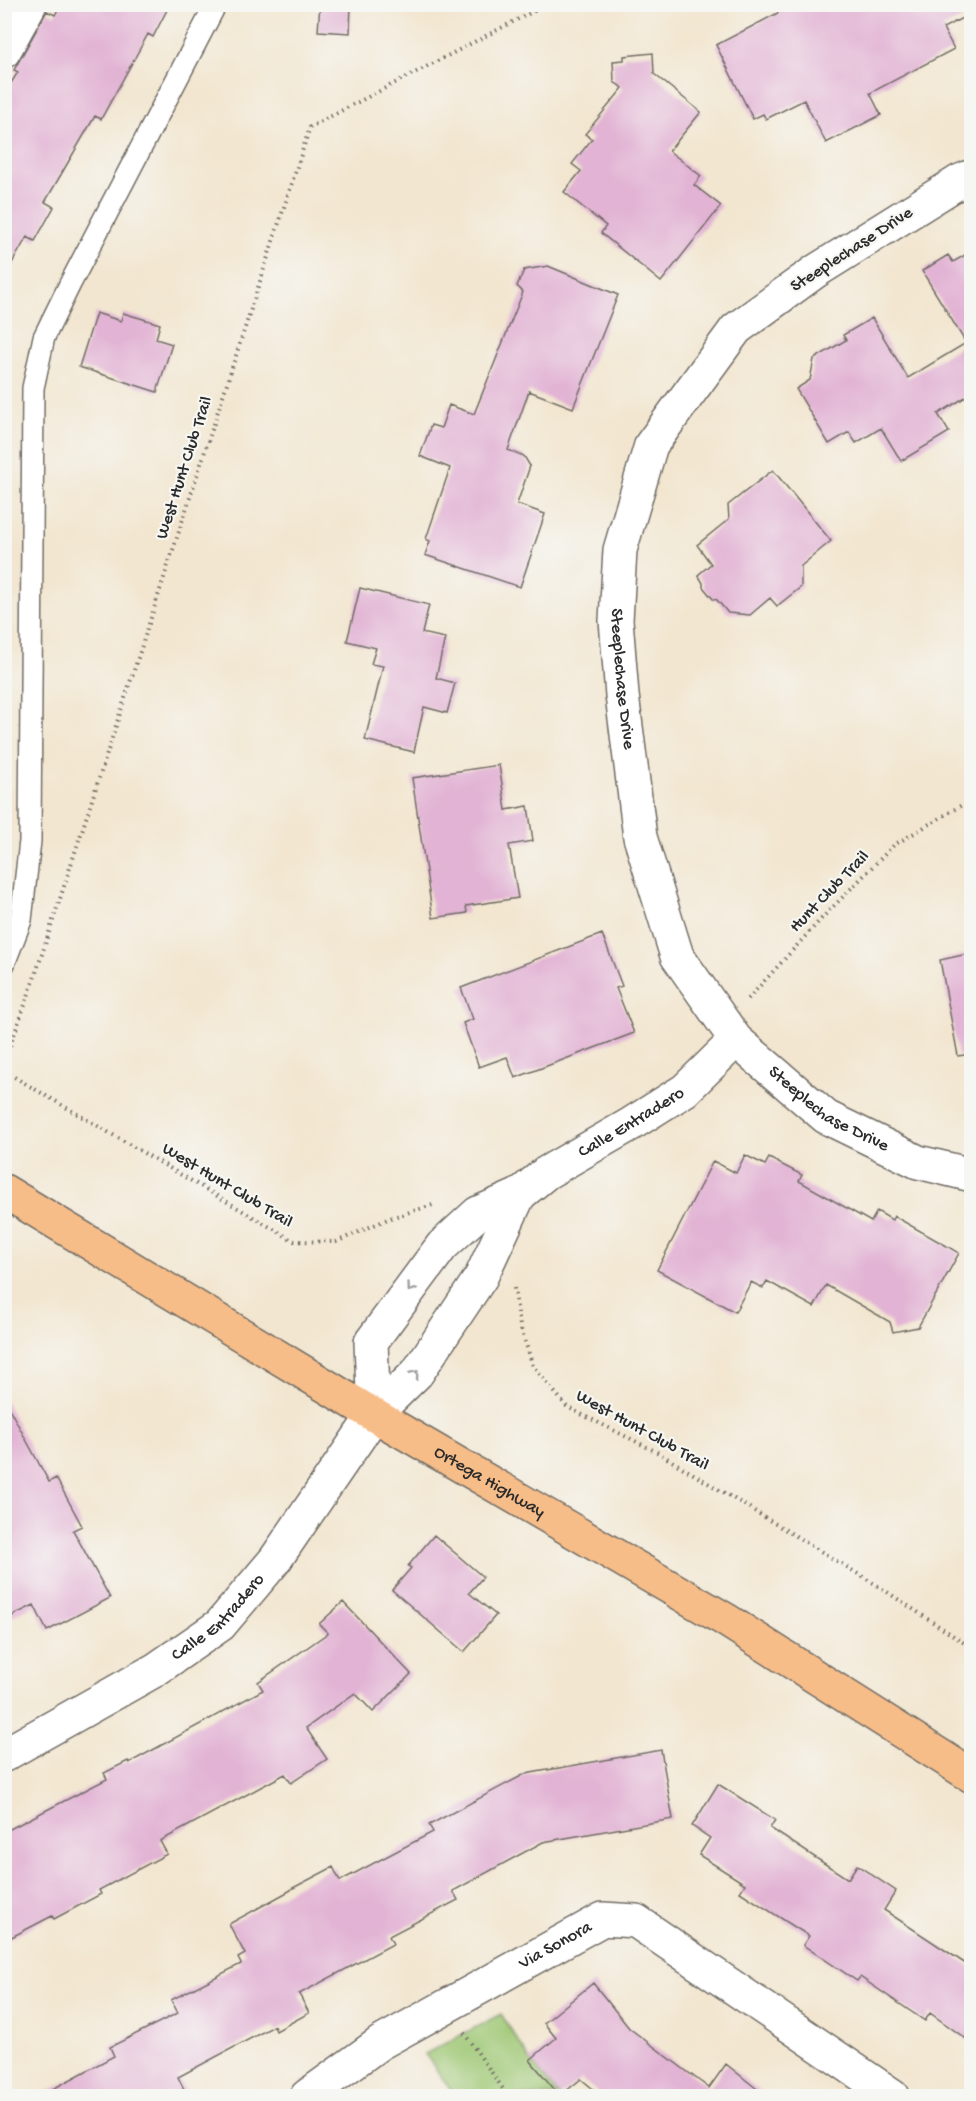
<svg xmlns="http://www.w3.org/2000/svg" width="976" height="2101" viewBox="0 0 976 2101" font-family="'Gochi Hand',sans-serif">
	<rect width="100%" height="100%" fill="#f6f6f2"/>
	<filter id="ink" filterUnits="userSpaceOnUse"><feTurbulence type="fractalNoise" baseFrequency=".0167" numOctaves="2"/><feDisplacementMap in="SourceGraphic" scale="12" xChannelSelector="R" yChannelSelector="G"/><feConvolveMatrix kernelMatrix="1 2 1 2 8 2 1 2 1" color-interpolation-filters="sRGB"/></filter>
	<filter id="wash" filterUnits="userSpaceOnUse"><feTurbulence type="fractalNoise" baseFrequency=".008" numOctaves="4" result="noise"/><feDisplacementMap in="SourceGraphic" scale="24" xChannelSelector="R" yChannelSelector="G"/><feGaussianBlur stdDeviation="1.35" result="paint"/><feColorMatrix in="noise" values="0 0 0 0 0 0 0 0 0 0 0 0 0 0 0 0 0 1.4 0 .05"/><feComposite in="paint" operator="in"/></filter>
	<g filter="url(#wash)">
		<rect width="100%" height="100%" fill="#f2e6d0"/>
		<path fill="#9ec773" stroke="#64794f" stroke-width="1.5" d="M501,2014L530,2060L560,2096H455L425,2054Z"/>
		<g id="blocks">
			<path fill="#e2b3d4" d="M61,4H170L153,37L148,34L101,119L95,116L45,202L54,207L35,241L27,237L4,277V94L18,72L14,70L47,11L55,15Z
				M320,4H351L350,33L318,31Z
				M774,4H972V13L943,28L954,49L870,93L881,115L826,143L804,100L766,119L763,114L753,119L716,45L778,13Z
				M653,53L654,74L701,112L669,151L701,176L694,185L721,206L661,282L601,233L606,226L564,192L581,171L572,164L592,139L585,134L623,88L614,82L613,61L624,60V56Z
				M972,251V393L938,414L949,432L901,461L881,428L856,443L849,432L829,444L796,389L810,380L814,359L846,340L843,335L872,318L908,378L966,343L922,271L948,255L953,262Z
				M548,266L618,295L573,408L529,391L508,450L524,456L530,466L517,504L545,514L520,587L425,555L430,541L426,539L450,468L420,456L431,425L441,428L449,405L474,414L523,292L517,286L524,270Z
				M96,313L121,321L123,313L160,324L156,339L172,344L157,392L79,367Z
				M773,470L831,541L801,566V587L777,606L770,598L750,615L728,613L717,600L713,599L703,587V583L698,575L711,564L697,545L729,519L728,505Z
				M360,588L429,605L422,633L445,638L436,678L455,683L447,713L424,707L414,752L365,740L383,666L371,664L376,648L347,641Z
				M499,765L506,810L528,806L533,841L509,845L518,898L466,906L467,913L433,918L412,778Z
				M602,934L622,986L616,988L634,1033L515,1078L507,1057L479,1067L463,1023L473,1019L461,988Z
				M972,953V1054L958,1056L940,960Z
				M745,1155L765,1165L769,1158L802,1175L799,1181L871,1222L877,1211L892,1220L894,1216L959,1253L918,1327L893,1332L890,1322L826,1285L814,1307L767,1281L763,1288L751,1282L735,1312L657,1270L713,1161L736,1173Z
				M4,1399L49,1482L56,1478L82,1526L73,1530L110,1598L47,1631L34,1605L12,1616L4,1601Z
				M434,1535L483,1577L469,1593L496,1615L464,1652L392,1590L411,1568L408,1566Z
				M343,1602L411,1674L373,1712L355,1693L306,1728L327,1759L291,1783L285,1774L160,1841L167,1854L99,1890L101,1894L54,1919L52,1916L4,1941V1832L107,1779L104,1773L128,1761L129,1763L263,1690L258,1682L328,1633L319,1624Z
				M661,1750L673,1819L543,1842L453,1891L458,1900L389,1936L393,1944L299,1994L309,2013L276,2031L274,2026L178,2077L188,2097H38L114,2056L110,2047L178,2013L171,2000L241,1964L238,1958L245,1954L229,1924L291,1890V1889L333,1867L340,1881L433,1832L429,1825L525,1774Z
				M718,1784L775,1820L770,1828L848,1879L857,1865L896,1891L884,1910L972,1968V2043L930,2013L925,2021L860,1977L857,1981L803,1945L809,1936L740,1892L745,1884L699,1855L710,1838L692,1826Z
				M593,1983L629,2028L709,2088L726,2064L767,2097H603L581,2079L560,2096L530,2060L556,2038L544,2023Z"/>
		</g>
	</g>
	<g filter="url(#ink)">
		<use href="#blocks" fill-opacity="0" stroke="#716c65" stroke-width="1.5"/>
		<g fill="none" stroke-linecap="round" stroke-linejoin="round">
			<g stroke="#716c65" stroke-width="24">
				<path id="lane" d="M4,964L21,920L30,841L33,388L44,337L70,284L216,4"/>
			</g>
			<g stroke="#716c65" stroke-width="36">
				<g id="street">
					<path d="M4,51L30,4"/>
					<path id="s1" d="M972,176L960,181L816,271L736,329L651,445L620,550L616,620L622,695L640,837L677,956L736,1040L826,1117L918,1162L972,1175"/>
					<path id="s2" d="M374,1415L371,1342L442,1246L478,1213L519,1195L546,1173L631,1124L685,1090L736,1040"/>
					<path id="s3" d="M4,1755L155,1670L220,1625L275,1560L374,1415L417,1373L481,1277L519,1195"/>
					<path id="s4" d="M307,2096L380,2043L603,1919L636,1921L893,2096"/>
				</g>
			</g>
			<g stroke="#716c65" stroke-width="36">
				<g id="primary">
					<path id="s5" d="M4,1191L374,1415L726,1620L972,1776"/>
				</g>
			</g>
			<path stroke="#716c65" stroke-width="4" stroke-dasharray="1.5 4.5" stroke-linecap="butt" d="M748,999L823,917L894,845L972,799
				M4,1063L33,982L310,127L534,11L531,4
				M4,1071L294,1241L336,1242L390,1218L436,1204
				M514,1288L520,1326L533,1366L567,1407L657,1452L878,1586L972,1648
				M464,2033L508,2096"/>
			<use href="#lane" stroke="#fff" stroke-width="21"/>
			<use href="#street" stroke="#fff" stroke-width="33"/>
			<use href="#primary" stroke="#f7bd88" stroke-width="33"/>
		</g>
		<defs><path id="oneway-chevron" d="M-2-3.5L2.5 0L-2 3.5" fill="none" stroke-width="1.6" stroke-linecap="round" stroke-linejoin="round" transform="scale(1.5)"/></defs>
		<g stroke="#a0a0a0">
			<use href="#oneway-chevron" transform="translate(411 1288) rotate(126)"/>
			<use href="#oneway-chevron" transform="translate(415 1374) rotate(-49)"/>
		</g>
	</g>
	<g text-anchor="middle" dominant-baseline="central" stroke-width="4.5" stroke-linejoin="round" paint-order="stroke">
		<g font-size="18" fill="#2b2b2b" stroke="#f6f6f2">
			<text transform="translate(852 250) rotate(-33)">Steeplechase Drive</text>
			<text transform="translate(185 468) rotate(-72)">West Hunt Club Trail</text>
			<text stroke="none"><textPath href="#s1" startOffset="664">Steeplechase Drive</textPath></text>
			<text transform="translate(830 892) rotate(-46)">Hunt Club Trail</text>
			<text stroke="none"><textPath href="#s1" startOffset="1167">Steeplechase Drive</textPath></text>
			<text stroke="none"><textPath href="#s2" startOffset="420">Calle Entradero</textPath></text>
			<text transform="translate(227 1186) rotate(31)">West Hunt Club Trail</text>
			<text transform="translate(642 1431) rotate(29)">West Hunt Club Trail</text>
			<text stroke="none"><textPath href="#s5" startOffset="566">Ortega Highway</textPath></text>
			<text stroke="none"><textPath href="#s3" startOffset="256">Calle Entradero</textPath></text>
			<text stroke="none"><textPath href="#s4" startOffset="291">Via Sonora</textPath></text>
		</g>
	</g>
	<rect width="976" height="2101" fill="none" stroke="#f6f6f2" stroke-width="24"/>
</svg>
